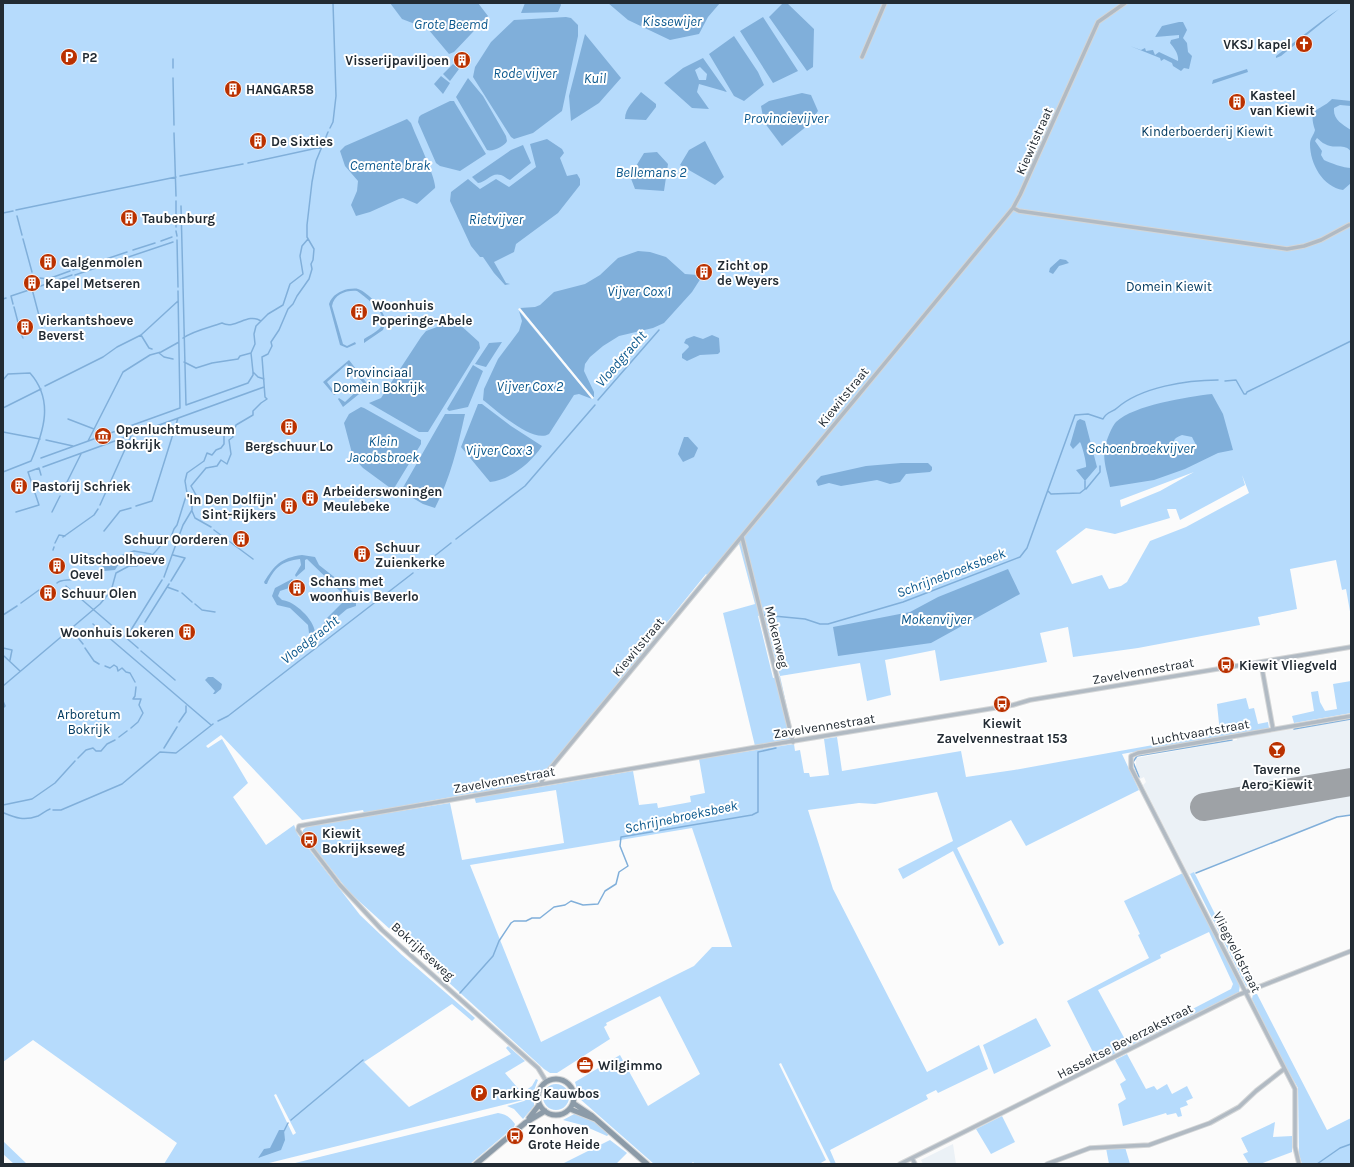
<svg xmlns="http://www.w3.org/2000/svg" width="1354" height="1167" viewBox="0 0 1354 1167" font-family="Karla,sans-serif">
	<rect width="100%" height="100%" fill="#fbfbfb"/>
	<path fill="#ebf1f6" d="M1351,720V814L1337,817L1189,875L1143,785L1146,782L1144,777L1140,779L1136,769V758L1237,740V738Z
		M953,1144L956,1164H923L921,1160Z"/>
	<path fill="#b6dbfc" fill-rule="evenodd" d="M3,3H1351V617L1346,589L1342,590L1336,560L1290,569L1297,609L1258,617L1260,625L1138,648L1073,657L1068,627L1040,633L1047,662L940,681L935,650L885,660L891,695L867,701L860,663L780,676L794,739L755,746L723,613L755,604L738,540L708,576L706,574L537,783L498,789L499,794L633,771L639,805L657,803L658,808L691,802L690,796L705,793L699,759L794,744L795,751L800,750L804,773H809L810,777L829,775L824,739L837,737L842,771L961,751L966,777L1014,770L1220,733L1217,704L1246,698L1249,709L1254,708L1258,724L1268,722L1269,728L1122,754L1139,790L1026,846L1011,820L957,848L1004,943L999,946L953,851L903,879L898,869L953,841L937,792L875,804L859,803L808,810L833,889L927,1072L979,1045L988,1069L938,1093L936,1090L926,1095L928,1099L830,1150L836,1164H831L781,1063L779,1064L826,1160L819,1164H695L693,1162L691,1164H654L580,1099L575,1082L620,1055L648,1106L700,1074L660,996L606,1023L607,1025L604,1027L610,1039L557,1073H550L544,1069L349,892L303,833V830L307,826L450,803L462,860L564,843L556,790L476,803L473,793L364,813L363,810L302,820L221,735L206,746L208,748L222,739L248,783L233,797L266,845L294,825L298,835L360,915L402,955L475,1018L472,1021L452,1004L364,1062L409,1107L511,1054L506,1048L508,1046L525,1061L505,1073L522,1093L532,1086L536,1079L538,1080L533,1093L523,1100L265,1164H164L177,1143L33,1040L3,1062ZM1194,472L1160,491L1121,507L1120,500ZM1242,475L1249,493L1186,527L1150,541L1127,582L1121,586L1109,589L1102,575L1072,584L1056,551L1086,528L1115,534L1170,518L1167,509H1176L1180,520L1245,485ZM763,614L780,676L773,678L758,616ZM692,828L732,947H712L694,966L541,1042L470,865ZM276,1094L296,1133L293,1135L274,1095Z
		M1351,681V713L1294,723L1292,716L1314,711L1311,692L1318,691L1320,702L1325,711L1337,709L1333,684Z
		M1194,872L1242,968L1246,966L1258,986L1248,988L1246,986L1190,874Z
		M1183,873L1240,985L1239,992L1098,1062L1067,1001L1149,958L1138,935L1140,934L1124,901ZM1209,932L1233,984L1231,989L1127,1043L1098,990L1161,958L1160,955Z
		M1253,994H1257L1327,1130L1351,1118V1164H1302L1299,1154L1298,1088L1284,1064L1252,999Z
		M1036,1018L1051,1046L994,1074L983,1045Z
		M1127,1054L1146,1089L1154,1086L1157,1090L1167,1084L1172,1094L1187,1086L1193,1098L1186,1101L1188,1105L1180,1108L1182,1116L1178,1117L1176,1113L1167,1115L1166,1113L1123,1126L1118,1104L1126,1099L1120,1084L1126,1080L1115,1060Z
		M543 1097a13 13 0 1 1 26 0a13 13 0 1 1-26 0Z
		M534,1095V1106L523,1119L514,1109L507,1106L524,1101Z
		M498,1113C506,1114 511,1118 515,1124L514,1127L470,1164H291Z
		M576,1113L596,1123L609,1134L607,1136L582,1125L563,1120Z
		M1002,1116L1015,1142L991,1154L976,1129Z
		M1275,1122L1273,1137L1292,1136V1152L1260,1164H1249L1243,1154L1248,1152L1241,1138Z
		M610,1140L627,1153L616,1164H562Z
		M3,1141L27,1164H14L3,1154Z
		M1125,1147L1130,1164H1109L1106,1148Z"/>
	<path fill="#80afda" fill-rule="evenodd" d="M390,3H478L488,16L454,52L449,54L428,29L402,19Z
		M525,3H560L561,5L558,12L521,13Z
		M608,3H720L708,17L699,34L670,40L628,20Z
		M783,3H787L814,29L813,67L807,71L769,17Z
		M1339,9L1281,56L1276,58V56L1327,17Z
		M566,17L571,18L578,25V36L562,111L533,133L514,139L511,137L473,77L475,67L491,42L514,20Z
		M763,17L798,71L773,83L740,31Z
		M1179,22H1183L1187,30L1183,38L1187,43L1188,52L1192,56L1189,69L1184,68L1181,71L1173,66L1172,63L1164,59L1161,61L1160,58L1130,46L1141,50L1145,48L1146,51L1153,50L1155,55L1159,52L1178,61C1179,54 1174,48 1170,43L1171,40L1179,38V35L1155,37L1162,26Z
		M585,34L621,78L599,103L571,121L569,96Z
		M734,36L758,72L764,85L744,101L734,96L709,54Z
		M703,58L727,92L699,84L697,92L709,109L692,108L664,83L683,68ZM700,67L707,74L706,80H699L695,70Z
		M453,64L459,69L450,81L443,74Z
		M1247,69L1248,72L1212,84L1213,80Z
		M441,76L450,83L443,94L434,84Z
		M468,78L483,96L506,136L507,141C505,146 493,152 487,150L456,97Z
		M641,92L656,104V107L646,120L625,119C625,108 635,100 641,92Z
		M802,93L811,95L818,111L807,126L782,146L764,122L761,106L769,101Z
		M1332,99L1351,101V106L1340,105L1334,108C1333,120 1342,124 1351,130V152C1345,142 1334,150 1325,144C1322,143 1320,140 1317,138L1315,141L1322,151L1321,155L1324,160C1330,163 1344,168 1351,168V183L1343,190C1323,187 1310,164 1310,144C1310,138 1314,135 1315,130C1307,106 1320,112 1332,99Z
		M450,101H454L455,103L486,154L460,171L440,166L436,163L418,122L419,117L421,115Z
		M407,119L411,123C415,134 437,180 435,188L417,204L403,198L399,199L370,212L356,216L351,205L357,191L358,181L345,166L340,151L345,146Z
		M547,139L562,149L564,153L560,158L567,176L577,174L580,179V185L558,213L516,244L514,252L494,262L506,283L510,284L505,285L494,273L483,257H480L471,246L450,201L451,192L468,179L480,189L496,179L509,187L536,167L530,144Z
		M705,141L724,177L715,185L680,165L689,150Z
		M523,145L531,163L510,180C507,179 504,176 501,175C491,172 487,182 478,183L472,177L511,150Z
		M657,152L668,164L664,191L635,189L630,176L644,153Z
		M638,251L650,252L666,257L685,274L698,275L701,278L692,292L664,323L653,328L619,336L603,346L590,357L585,364L584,371L594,392V398L520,308L535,307L540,305L554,292L585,284L600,275L618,258Z
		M1060,259L1066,260L1069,263L1059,266L1053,274L1049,272L1050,268Z
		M348,289C351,289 355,288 358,289C368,292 385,311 386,322L383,330L364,343V339C370,335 379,331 382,325C388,313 365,297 357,291C347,290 334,294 332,306L343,344L347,346L355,342L356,344L347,348L340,345L329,304C332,295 340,291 348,289Z
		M519,311L592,399L579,394L574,395L549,434C533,444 496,410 483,400L484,389L498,359L519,331L522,321Z
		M448,323H458L479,342L480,348L428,432H419L369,403L381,398L421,337L426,331Z
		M712,335L719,338L720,352L718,354L700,355L687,361L682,358V354L689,347L688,345L684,343L686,339L694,336L703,339Z
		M502,342L486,367L475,364L489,343Z
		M349,360L369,386L343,407L338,399L339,398L345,402L364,384L347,364L327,382L336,394L334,395L323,382Z
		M473,365L483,371L468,407L449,411L447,409Z
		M1212,394L1223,414L1233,450L1218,453L1185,469L1154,480L1110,487C1108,474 1102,460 1105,447C1106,441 1112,426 1116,422C1134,405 1187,397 1212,394ZM1182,435L1192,437L1197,447L1189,451L1177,449L1173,444C1174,438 1177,437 1182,435Z
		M478,404H482L511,426L542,446C531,463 510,480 490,482L461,447Z
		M361,407L364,408L421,440V444L393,490L363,468L353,457L344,423L349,414Z
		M445,414H465C458,446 450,479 435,508L423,504L401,491Z
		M1080,419L1085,421L1097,467L1085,481L1076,470L1086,467C1087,464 1082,445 1080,442L1073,449L1070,445L1077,421Z
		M684,437H688L698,448L694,457L683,462L678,454Z
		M901,463H928L932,467V470L930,472L906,474L900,482L890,484L877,480L841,486L829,483L818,486L816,481L821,476L866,466Z
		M302,555L315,557L319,565L352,591L356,597V606L347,609L327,626L323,635L318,638L309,633L308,625L290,608L277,605L272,596L275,588L292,579L294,581L289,588L280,591L278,596L282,600C295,601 314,620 315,632L317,633L321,631L325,620L342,603H352L351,595L343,594L307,559L305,560V569L296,577L295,575L301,565L300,559C282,561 274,568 267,584H265L264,582C275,565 280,558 302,555Z
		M112,557L118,558L119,564L115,570L104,571L102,565Z
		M1008,569L1020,594L931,643L838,656L833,627L910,612L938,597Z
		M208,677H213L222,684L221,689L215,694H213L215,691L205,680Z
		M279,1130H284L285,1140L281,1150L258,1158L264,1149L270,1148Z"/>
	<path fill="#fbfbfb" d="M520,308L594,398L592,399L518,309Z"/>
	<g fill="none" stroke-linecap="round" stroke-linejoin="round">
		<path stroke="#80afda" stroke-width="1.5" d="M173,59V68
			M173,78L174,125
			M330,128L333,122L336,96L333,3
			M174,133L176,196
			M248,163L322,147
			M180,176L243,164
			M176,201V227
			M181,206L186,405L248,383L253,375V372
			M16,210L176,177
			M3,213L13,211
			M17,216L22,235
			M176,231L177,236
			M23,239L32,272
			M177,240L178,287
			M161,241L172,237
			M133,250L155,243
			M73,270L127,252
			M75,275L173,242
			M40,278L48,279L70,271
			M35,288L72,275
			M3,299L6,298
			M13,304L11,296L32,289L42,327
			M14,307L20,330
			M21,334L23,338
			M141,335L149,348L152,349
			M183,338C195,330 208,328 222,323C236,330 247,312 261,321
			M159,353L164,357L173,359
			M184,362L196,368L212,363L238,359L240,356L251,353
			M264,379L258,377L253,372L251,353L255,344L254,334L256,326L268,314L283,305L290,284L303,274L300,256L302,246L308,239
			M3,380L8,374L30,373C54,400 44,431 31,461L3,472
			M1225,381L1236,380L1244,394H1246L1247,392L1351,341
			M45,386L103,357L117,347L141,335L178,301
			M598,400L659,330
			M3,408L41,389
			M68,419L94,429
			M3,432L40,439
			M46,440L73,446
			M88,441L123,372L150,355L161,352L179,342
			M41,458L180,408L178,291
			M43,467L264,387
			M1086,489L1100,472V466
			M1048,491L1051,494L1080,493L1085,489V481
			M62,492L81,454
			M100,505L131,436
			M136,506L152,501L178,418
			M192,511L195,518L211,527
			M16,512L39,505L28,472L39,468L41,475
			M52,512L60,496
			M214,530L253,559
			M104,531L120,511L131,508
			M63,537L94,515L98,509
			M456,539L525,486L595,405
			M55,543L59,535L65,536
			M53,550L54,547
			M121,556L134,551L151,554
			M418,569L451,543
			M164,577L183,525L192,510V504L196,495L191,486L206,468L217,466L221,460L227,464L231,454L229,440L233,437L231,433
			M171,581L185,558L173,555
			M57,583C61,579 69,581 75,579C85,578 93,572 103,570
			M66,586L138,648
			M167,587L178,591
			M182,593L192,602
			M21,603L39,590
			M195,604L202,610L215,612
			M3,615L17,606
			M763,616V615L805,619L820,624H828L903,602L1020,557L1027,548L1075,415L1088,414L1103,419C1106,412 1113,412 1117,408C1141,387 1187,380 1218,380
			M145,622L169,584
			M93,624L211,725
			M74,633L83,644
			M126,638L162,580
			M3,648L12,650L10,660
			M85,648L94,661L99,664
			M141,651L175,680
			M4,656L20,671
			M105,666L110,668L114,665L117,667L118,671L122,668L126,672L130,673L135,682
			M3,686L100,604L111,591L116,573L129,566H137L139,562C148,562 156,551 161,545C163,541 168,540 171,537L174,529L177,525L187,493L185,481L187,473L204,461L207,453L212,455L216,450L221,448L224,444V435L228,432H234L236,425L253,415V411L261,403L267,399L265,397L262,357L268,354L272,346L271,342L279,330L288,309L293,304L297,296L309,279L312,269L311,264L313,260L314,249L307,237V225L312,182L316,161L328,132
			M3,701L5,706L3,708
			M218,721L228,716L413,573
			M179,722L186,712V706
			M131,728L138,722L143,713L139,705L141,699H133L135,696L136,687
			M1294,729L1351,719
			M119,737L127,731
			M164,748L177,727
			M78,758L86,750L93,748L96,751H101L107,744L115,740
			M1139,777L1133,762L1137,756L1232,740
			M3,805L32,799L55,783L75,761
			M53,810H61L122,784L160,752L176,753L213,724
			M4,813C16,818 24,821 38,816C42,814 45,811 50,809
			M1196,873L1337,817L1351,815
			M460,993L493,956L499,941L511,923L514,921H526L532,918H540L554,907L565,905L571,901L583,905L598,904L605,891L616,884L619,872L628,866L620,846L621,837L752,815L758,812V752L776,748
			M291,1120L363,1060
			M284,1131L288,1123
			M1317,1164L1340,1148L1351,1144"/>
		<path stroke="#9ea2a6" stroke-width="28" d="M1204,807L1351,782"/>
		<g stroke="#d4d6d7" stroke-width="5.5">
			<path id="street" d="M862,57L885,3
				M1013,208L1019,211L1287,249L1304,246L1321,240L1349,225
				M742,537L793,742
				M1261,663L1273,729
				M541,784L544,776L1013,208L1020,195L1098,22L1125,3
				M546,1081L538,1068L382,930L340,885L298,830L299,826L769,745L1013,705L1030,700L1351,647
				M912,1158L915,1164
				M900,1164L1238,995L1351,951
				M1047,1164L1090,1148L1149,1145L1210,1123L1239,1107L1256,1091L1284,1069
				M1299,1164L1295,1147V1089L1131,768V756L1138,753L1351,716"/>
		</g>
		<g stroke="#d4d6d7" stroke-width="7">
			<path id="secondary" d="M538 1097a18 18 0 1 1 36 0a18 18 0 1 1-36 0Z
				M573,1103L591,1115L647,1164
				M570,1109L595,1119
				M529,1118L539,1105
				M476,1164L525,1123L545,1111"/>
		</g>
		<use href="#street" stroke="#b1bac3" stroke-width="3.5"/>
		<use href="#secondary" stroke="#8c9ba8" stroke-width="5"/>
	</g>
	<defs>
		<g id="church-disc" transform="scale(0.9)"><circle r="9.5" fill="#ba3100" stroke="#fff"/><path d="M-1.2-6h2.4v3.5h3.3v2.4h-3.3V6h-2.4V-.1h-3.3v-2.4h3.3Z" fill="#fff"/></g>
		<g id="parking-disc" transform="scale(0.9)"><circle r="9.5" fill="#ba3100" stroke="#fff"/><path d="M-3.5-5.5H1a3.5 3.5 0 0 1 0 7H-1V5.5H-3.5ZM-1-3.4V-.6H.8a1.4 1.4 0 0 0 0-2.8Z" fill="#fff"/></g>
		<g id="building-disc" transform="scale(0.9)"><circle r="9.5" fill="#ba3100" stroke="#fff"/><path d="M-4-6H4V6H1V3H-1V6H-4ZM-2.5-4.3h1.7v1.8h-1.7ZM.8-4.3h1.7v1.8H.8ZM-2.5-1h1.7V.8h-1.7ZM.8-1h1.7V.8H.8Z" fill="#fff"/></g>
		<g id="museum-disc" transform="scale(0.9)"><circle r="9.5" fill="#ba3100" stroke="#fff"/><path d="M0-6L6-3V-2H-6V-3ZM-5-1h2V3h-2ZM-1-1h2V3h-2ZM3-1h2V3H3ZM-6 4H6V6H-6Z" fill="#fff"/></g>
		<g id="bus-disc" transform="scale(0.9)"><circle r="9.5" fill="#ba3100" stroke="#fff"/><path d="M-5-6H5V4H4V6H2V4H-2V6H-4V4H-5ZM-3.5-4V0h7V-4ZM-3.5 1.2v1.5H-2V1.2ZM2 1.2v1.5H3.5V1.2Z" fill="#fff"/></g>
		<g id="bar-disc" transform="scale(0.9)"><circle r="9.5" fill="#ba3100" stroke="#fff"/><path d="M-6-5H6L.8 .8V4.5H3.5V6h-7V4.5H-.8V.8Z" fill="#fff"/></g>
		<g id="office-disc" transform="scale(0.9)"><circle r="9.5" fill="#ba3100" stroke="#fff"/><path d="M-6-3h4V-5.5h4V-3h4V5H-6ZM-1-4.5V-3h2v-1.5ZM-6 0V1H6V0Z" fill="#fff"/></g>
	</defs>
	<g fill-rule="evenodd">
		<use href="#church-disc" x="1304" y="44"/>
		<use href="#parking-disc" x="69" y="57"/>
		<use href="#building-disc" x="462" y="60"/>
		<use href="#building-disc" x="233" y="89"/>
		<use href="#building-disc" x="1237" y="102"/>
		<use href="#building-disc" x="258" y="141"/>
		<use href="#building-disc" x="129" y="218"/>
		<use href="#building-disc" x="48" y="262"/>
		<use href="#building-disc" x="704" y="272"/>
		<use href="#building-disc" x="32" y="283"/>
		<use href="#building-disc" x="359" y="312"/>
		<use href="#building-disc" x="25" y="327"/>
		<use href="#building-disc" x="289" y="427"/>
		<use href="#museum-disc" x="103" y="436"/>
		<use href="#building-disc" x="19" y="486"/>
		<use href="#building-disc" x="310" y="498"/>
		<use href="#building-disc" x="289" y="506"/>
		<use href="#building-disc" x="241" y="539"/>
		<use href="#building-disc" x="362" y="554"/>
		<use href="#building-disc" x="57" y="566"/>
		<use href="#building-disc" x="297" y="588"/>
		<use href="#building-disc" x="48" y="593"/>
		<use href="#building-disc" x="187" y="632"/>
		<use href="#bus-disc" x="1226" y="665"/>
		<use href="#bus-disc" x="1002" y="704"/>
		<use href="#bar-disc" x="1277" y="750"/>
		<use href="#bus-disc" x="309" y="840"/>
		<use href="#office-disc" x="585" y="1065"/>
		<use href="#parking-disc" x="479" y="1093"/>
		<use href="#bus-disc" x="515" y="1136"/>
	</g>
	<g text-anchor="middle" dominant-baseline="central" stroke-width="4" stroke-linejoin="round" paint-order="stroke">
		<g font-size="13" font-weight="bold" fill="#222b33" stroke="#fff" text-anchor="start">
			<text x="1291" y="44" text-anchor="end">VKSJ kapel</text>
			<text x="82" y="57">P2</text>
			<text x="449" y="60" text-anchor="end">Visserijpaviljoen</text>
			<text x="246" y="89">HANGAR58</text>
			<text x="1250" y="95">Kasteel<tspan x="1250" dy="15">van Kiewit</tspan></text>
			<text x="271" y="141">De Sixties</text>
			<text x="142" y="218">Taubenburg</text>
			<text x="61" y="262">Galgenmolen</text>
			<text x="717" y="265">Zicht op<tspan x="717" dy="15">de Weyers</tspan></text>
			<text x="45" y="283">Kapel Metseren</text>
			<text x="372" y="305">Woonhuis<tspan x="372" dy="15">Poperinge-Abele</tspan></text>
			<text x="38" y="320">Vierkantshoeve<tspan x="38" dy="15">Beverst</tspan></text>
			<text x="116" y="429">Openluchtmuseum<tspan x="116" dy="15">Bokrijk</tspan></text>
			<text x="289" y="446" text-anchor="middle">Bergschuur Lo</text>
			<text x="32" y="486">Pastorij Schriek</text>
			<text x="323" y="491">Arbeiderswoningen<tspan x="323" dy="15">Meulebeke</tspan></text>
			<text x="276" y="499" text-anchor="end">'In Den Dolfijn'<tspan x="276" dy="15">Sint-Rijkers</tspan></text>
			<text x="228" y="539" text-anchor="end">Schuur Oorderen</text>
			<text x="375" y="547">Schuur<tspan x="375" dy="15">Zuienkerke</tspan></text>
			<text x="70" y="559">Uitschoolhoeve<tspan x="70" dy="15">Oevel</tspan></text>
			<text x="310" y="581">Schans met<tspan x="310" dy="15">woonhuis Beverlo</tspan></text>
			<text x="61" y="593">Schuur Olen</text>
			<text x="174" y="632" text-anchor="end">Woonhuis Lokeren</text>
			<text x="1239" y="665">Kiewit Vliegveld</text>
			<text x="1002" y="723" text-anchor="middle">Kiewit<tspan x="1002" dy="15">Zavelvennestraat 153</tspan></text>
			<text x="1277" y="769" text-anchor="middle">Taverne<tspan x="1277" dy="15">Aero-Kiewit</tspan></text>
			<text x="322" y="833">Kiewit<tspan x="322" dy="15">Bokrijkseweg</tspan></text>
			<text x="598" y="1065">Wilgimmo</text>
			<text x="492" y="1093">Parking Kauwbos</text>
			<text x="528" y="1129">Zonhoven<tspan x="528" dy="15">Grote Heide</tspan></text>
		</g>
		<g font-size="13" fill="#003a61" stroke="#fff">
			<text x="1207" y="131">Kinderboerderij Kiewit</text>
			<text x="1169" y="286">Domein Kiewit</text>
			<text x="379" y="372">Provinciaal<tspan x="379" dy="15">Domein Bokrijk</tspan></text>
			<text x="89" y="714">Arboretum<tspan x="89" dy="15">Bokrijk</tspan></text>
		</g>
		<g font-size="13" fill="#222b33" stroke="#fff">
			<text transform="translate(1034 141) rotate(-66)">Kiewitstraat</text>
			<text transform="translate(843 397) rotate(-51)">Kiewitstraat</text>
			<text transform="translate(777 637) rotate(76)">Mokenweg</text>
			<text transform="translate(638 647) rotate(-50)">Kiewitstraat</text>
			<text transform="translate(1143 671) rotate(-10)">Zavelvennestraat</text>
			<text transform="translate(824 726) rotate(-9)">Zavelvennestraat</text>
			<text transform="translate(1200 732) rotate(-10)">Luchtvaartstraat</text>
			<text transform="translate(504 780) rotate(-10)">Zavelvennestraat</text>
			<text transform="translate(423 951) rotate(42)">Bokrijkseweg</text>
			<text transform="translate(1237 952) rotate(63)">Vliegveldstraat</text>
			<text transform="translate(1125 1041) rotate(-27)">Hasseltse Beverzakstraat</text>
		</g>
		<g font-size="14" font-style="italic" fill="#0b588d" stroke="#fff">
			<text x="672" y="21">Kissewijer</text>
			<text x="451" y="24">Grote Beemd</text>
			<text x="525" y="73">Rode vijver</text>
			<text x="595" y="78">Kuil</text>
			<text x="786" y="118">Provincievijver</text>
			<text x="390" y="165">Cemente brak</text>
			<text x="651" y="172">Bellemans 2</text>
			<text x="496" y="219">Rietvijver</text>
			<text x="639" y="291">Vijver Cox 1</text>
			<text transform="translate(621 359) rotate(-49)">Vloedgracht</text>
			<text x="530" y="386">Vijver Cox 2</text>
			<text x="383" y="441">Klein<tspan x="383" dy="16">Jacobsbroek</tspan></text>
			<text x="1141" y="448">Schoenbroekvijver</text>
			<text x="499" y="450">Vijver Cox 3</text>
			<text transform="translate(951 573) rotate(-21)">Schrijnebroeksbeek</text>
			<text x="936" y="619">Mokenvijver</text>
			<text transform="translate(310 640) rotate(-38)">Vloedgracht</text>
			<text transform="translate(681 817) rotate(-12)">Schrijnebroeksbeek</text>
		</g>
	</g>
	<rect width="1354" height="1167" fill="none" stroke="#222b33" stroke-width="8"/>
</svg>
